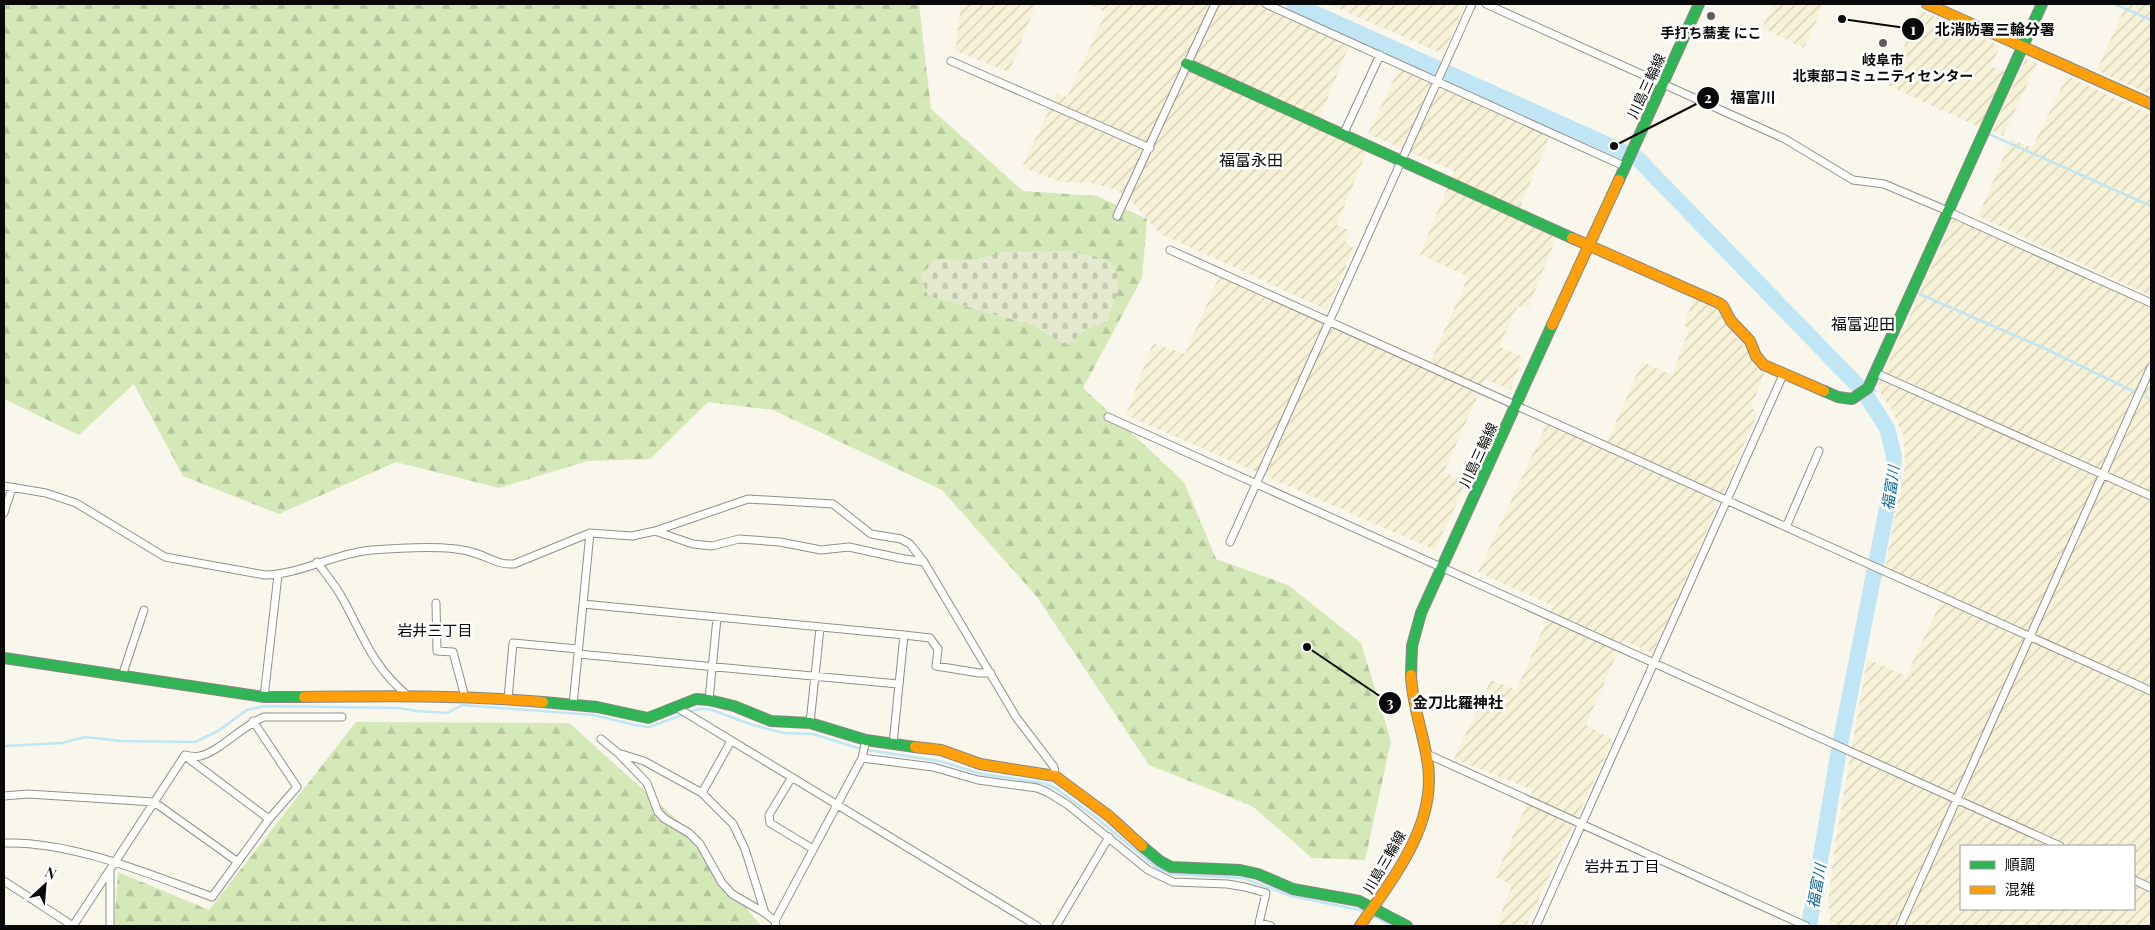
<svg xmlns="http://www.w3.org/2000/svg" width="2155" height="930" viewBox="0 0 2155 930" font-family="'Playfair Display','Noto Sans JP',serif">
	<defs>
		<pattern id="farmland-furrows" width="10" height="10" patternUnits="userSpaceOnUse" patternTransform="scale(1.25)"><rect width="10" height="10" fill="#f7f2d7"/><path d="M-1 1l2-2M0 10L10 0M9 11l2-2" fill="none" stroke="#d2ceb7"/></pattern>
		<pattern id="forest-firs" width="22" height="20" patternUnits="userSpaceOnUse" patternTransform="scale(1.25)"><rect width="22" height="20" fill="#d4e8b8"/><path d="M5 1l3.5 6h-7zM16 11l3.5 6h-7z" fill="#b5c69d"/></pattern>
		<pattern id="cemetery-stones" width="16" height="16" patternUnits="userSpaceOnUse" patternTransform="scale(1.25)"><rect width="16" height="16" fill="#e5eacf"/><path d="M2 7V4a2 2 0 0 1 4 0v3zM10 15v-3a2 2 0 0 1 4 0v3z" fill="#c3c7b0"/></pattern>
	</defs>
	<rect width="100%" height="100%" fill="#f9f6ec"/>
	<path fill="url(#farmland-furrows)" fill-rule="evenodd" d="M961,4H1036L1009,72L955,51Z
		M1087,4H1271L1351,41L1318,122L1369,145L1337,225L1350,231L1345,242L1354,248L1327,310L1159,233L1129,198L1114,189L1092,183L1061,182L1022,167L1057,93L1067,97L1106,12Z
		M1328,4H1465L1443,54Z
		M1773,4H1824L1804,48L1762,28Z
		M2119,4H2151V95L2097,70L2125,7Z
		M1920,10L2000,46L1991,66L2007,73L1981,128L1887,85Z
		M2026,59L2037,64L2003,136L1992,131Z
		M1400,66L1550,135L1518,212L1558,233L1528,309L1518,306L1499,346L1523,357L1511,390L1485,379L1444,472L1467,481L1435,550L1126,415L1153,343L1185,354L1221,272L1429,365L1468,277L1420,254L1454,171L1368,134Z
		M2067,76L2151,115V296L1978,216L2011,139L2032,148Z
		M1956,213L2151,305V926H1831L1828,902L1835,844L1867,659L1906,676L1942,599L1884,572L1905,466L1904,437L1892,410L1877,388ZM1961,846H2134V909H1961Z
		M1694,296L1715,304L1721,316L1736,330L1735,337L1766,369L1751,408L1758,412L1653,653L1623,640L1586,725L1613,740L1526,926H1496L1512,885L1495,877L1533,790L1454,759L1491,680L1516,690L1553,606L1478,572L1548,421L1605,447L1642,362L1672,375L1689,329L1684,325Z"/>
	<path fill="url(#forest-firs)" d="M4,4H919L931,109L1023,191L1097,196L1147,219L1142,278L1083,388L1184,482L1216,559L1288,585L1361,643L1391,741L1365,860L1312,858L1252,806L1149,765L1037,597L942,490L773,410L708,402L650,459L588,461L499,488L396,462L279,514L183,476L134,384L79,435L4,399Z
		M356,722L569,723L677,820L761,926H114L118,872L209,910Z"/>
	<path fill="url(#cemetery-stones)" d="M1068,251C1079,254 1095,255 1106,260C1129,272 1113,307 1106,323C1089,326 1079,335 1067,346L1032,325L928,296L920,275L936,259L971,260L1005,252Z"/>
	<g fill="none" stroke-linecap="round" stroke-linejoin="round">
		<path stroke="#c0e6f5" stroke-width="2.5" d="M2115,4L2151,20
			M1988,135L1989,134L2151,206
			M1917,293L2046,349L2135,392
			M1876,391L1873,389L1877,382
			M2146,397L2151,400
			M1868,398L1871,396
			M4,746L62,743L85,737L121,741L195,742L218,731L247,710L264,706L399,708L417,711L447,713L462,705L594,715L635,725L649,727L698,709H709L753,725L784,733L813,734L861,749L939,761L982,774L1043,783L1055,788L1094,816L1157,868L1171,874L1243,878L1291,896L1365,911
			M1372,915L1392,926"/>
		<path stroke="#c0e6f5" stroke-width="16" d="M1294,4L1637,158L1863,391L1887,428L1894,456L1893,478L1839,750L1809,926"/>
		<g stroke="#91908b" stroke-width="9">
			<path id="street" d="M1266,4L1624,166
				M1486,4L1785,139L1853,180L1884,184L1948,211
				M951,61L1150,148
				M1343,135L1380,55
				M1951,213L2151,303
				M1117,216L1215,4
				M1170,250L2151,691
				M1878,374L2151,496
				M1108,417L2060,846
				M4,486L46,493L76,503L165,557L265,575C299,575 335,553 372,550C397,548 449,545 471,552C488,556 496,565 514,564L590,533L632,536L655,531L693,544L712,546L739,539L780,542L821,550L849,547L899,558L924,562L1016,717L1054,767L1055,776
				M4,513L12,488
				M1786,527L1819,451
				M655,531L748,499L833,504L871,534L901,539L910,544L924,562
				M1230,542L1472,4
				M317,562C325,573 333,583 340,594C363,634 370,664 408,696
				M436,603L437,651L453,652L465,697
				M583,604L904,635L893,744
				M904,635L930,638L938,649L936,666L979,673H991
				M578,654L898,684
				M122,676L144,610
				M264,697L278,575
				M508,699L513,643L578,649
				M709,700L717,618
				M573,705L590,533
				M676,707L1037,926
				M810,723L820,628
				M601,739L618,753L644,761L702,793L733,824L745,849L765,913L775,921
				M1427,754L1806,926
				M620,755L647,783L658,812L665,819L689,833L700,844L722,883L732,894L765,913
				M185,756L269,819
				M862,758L933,767L978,780L1037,788L1047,792L1068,805L1148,870L1173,882L1227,884L1245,887L1266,893L1259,923L1271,926
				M792,777L769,815L770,823L813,849
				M702,793L731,741
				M4,796L28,794L154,802L238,862
				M4,843C72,841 149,874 212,897L269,819L297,787L253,721
				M110,871V926
				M2134,880L2151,888
				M4,881L73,926L185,755C189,756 196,757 200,756C219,752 243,725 264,717H342
				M776,926L775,921L862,758L866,740
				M1056,926L1109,837
				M1536,926L1783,375
				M1900,926L2151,367"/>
		</g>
		<g stroke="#888682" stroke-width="12">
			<path id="fast" d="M1187,64L1572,238
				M1619,180L1699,4
				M1824,391L1838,397L1852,399L1868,388L2042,4
				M4,658L264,697H304
				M1411,675L1412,646L1421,613L1552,325
				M543,702L597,707L648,718L696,699L709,700L734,706L771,721L810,723L866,740L915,747
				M1142,846L1160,861L1171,867L1240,870L1258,874L1293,889L1359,901L1407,926"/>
		</g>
		<g stroke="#888682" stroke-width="12">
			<path id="slow" d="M1927,4L2151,104
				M1572,238L1719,303L1723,306L1731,321L1750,341L1756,356L1764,365L1824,391
				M1552,325L1619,180
				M304,697C384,696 463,695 543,702
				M915,747L941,750L980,764L1055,776L1109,816L1142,846
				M1360,926C1393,878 1436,826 1428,765C1424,734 1412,706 1411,675"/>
		</g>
		<use href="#street" stroke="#fefefc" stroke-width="7"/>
		<use href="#fast" stroke="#30b455" stroke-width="10"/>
		<use href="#slow" stroke="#ff9f0a" stroke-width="10"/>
	</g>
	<g fill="#5d5c58" stroke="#fff" stroke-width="2">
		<circle cx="1711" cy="16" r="5"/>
		<circle cx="1883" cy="43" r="5"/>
	</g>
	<g text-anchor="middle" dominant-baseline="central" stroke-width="5" stroke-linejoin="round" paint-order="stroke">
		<g font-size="14" font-weight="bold" fill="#090909" stroke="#fff">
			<text x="1711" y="32">手打ち蕎麦 にこ</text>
			<text x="1883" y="59">岐阜市<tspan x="1883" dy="16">北東部コミュニティセンター</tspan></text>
		</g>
		<g font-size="14" fill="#090909" stroke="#fff">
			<text transform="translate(1646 86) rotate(-65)">川島三輪線</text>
			<text transform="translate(1478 455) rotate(-65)">川島三輪線</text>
			<text transform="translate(1384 862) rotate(-60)">川島三輪線</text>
		</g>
		<g font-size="15" font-style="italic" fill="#0f689f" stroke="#fff">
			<text transform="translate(1890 488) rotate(-82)">福富川</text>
			<text transform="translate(1816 886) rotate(-80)">福富川</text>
		</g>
		<g font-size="15" fill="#090909" stroke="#fff">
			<text x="435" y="630">岩井三丁目</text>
			<text x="1622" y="866">岩井五丁目</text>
		</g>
		<g font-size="16" fill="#090909" stroke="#fff">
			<text x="1251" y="159">福富永田</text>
			<text x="1863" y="323">福富迎田</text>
		</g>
	</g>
	<path fill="none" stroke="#090909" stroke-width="2" d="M1842 19L1913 29M1614 146L1708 98M1307 647L1390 703"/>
	<g fill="#090909" stroke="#fff" stroke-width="2">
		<circle cx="1842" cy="19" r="5"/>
		<circle cx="1614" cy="146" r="5"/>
		<circle cx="1307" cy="647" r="5"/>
		<circle cx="1913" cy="29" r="12"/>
		<circle cx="1708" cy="98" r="12"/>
		<circle cx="1390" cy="703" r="12"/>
	</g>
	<g font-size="15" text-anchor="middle" font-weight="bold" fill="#fff">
		<text x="1913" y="35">1</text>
		<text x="1708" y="103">2</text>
		<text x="1390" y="708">3</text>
	</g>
	<g font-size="15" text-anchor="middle" font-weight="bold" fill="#090909" stroke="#fff" stroke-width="5" stroke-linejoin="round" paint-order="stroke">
		<text x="1995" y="35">北消防署三輪分署</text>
		<text x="1753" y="103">福富川</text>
		<text x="1458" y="708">金刀比羅神社</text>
	</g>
	<rect width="2155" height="930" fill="none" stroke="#090909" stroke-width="10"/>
	<rect x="1960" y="845" width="175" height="65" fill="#ffffff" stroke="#9d9d9d"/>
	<rect x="1970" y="861" width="25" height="8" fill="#30b455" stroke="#9d9d9d"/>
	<text x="2005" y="870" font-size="15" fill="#090909">順調</text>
	<rect x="1970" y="886" width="25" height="8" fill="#ff9f0a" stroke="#9d9d9d"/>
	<text x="2005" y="895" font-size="15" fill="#090909">混雑</text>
	<g transform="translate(45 885) rotate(26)" stroke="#ffffff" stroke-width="4" paint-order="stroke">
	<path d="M0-4L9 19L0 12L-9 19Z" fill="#090909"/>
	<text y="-8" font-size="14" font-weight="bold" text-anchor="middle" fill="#090909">N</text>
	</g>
</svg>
